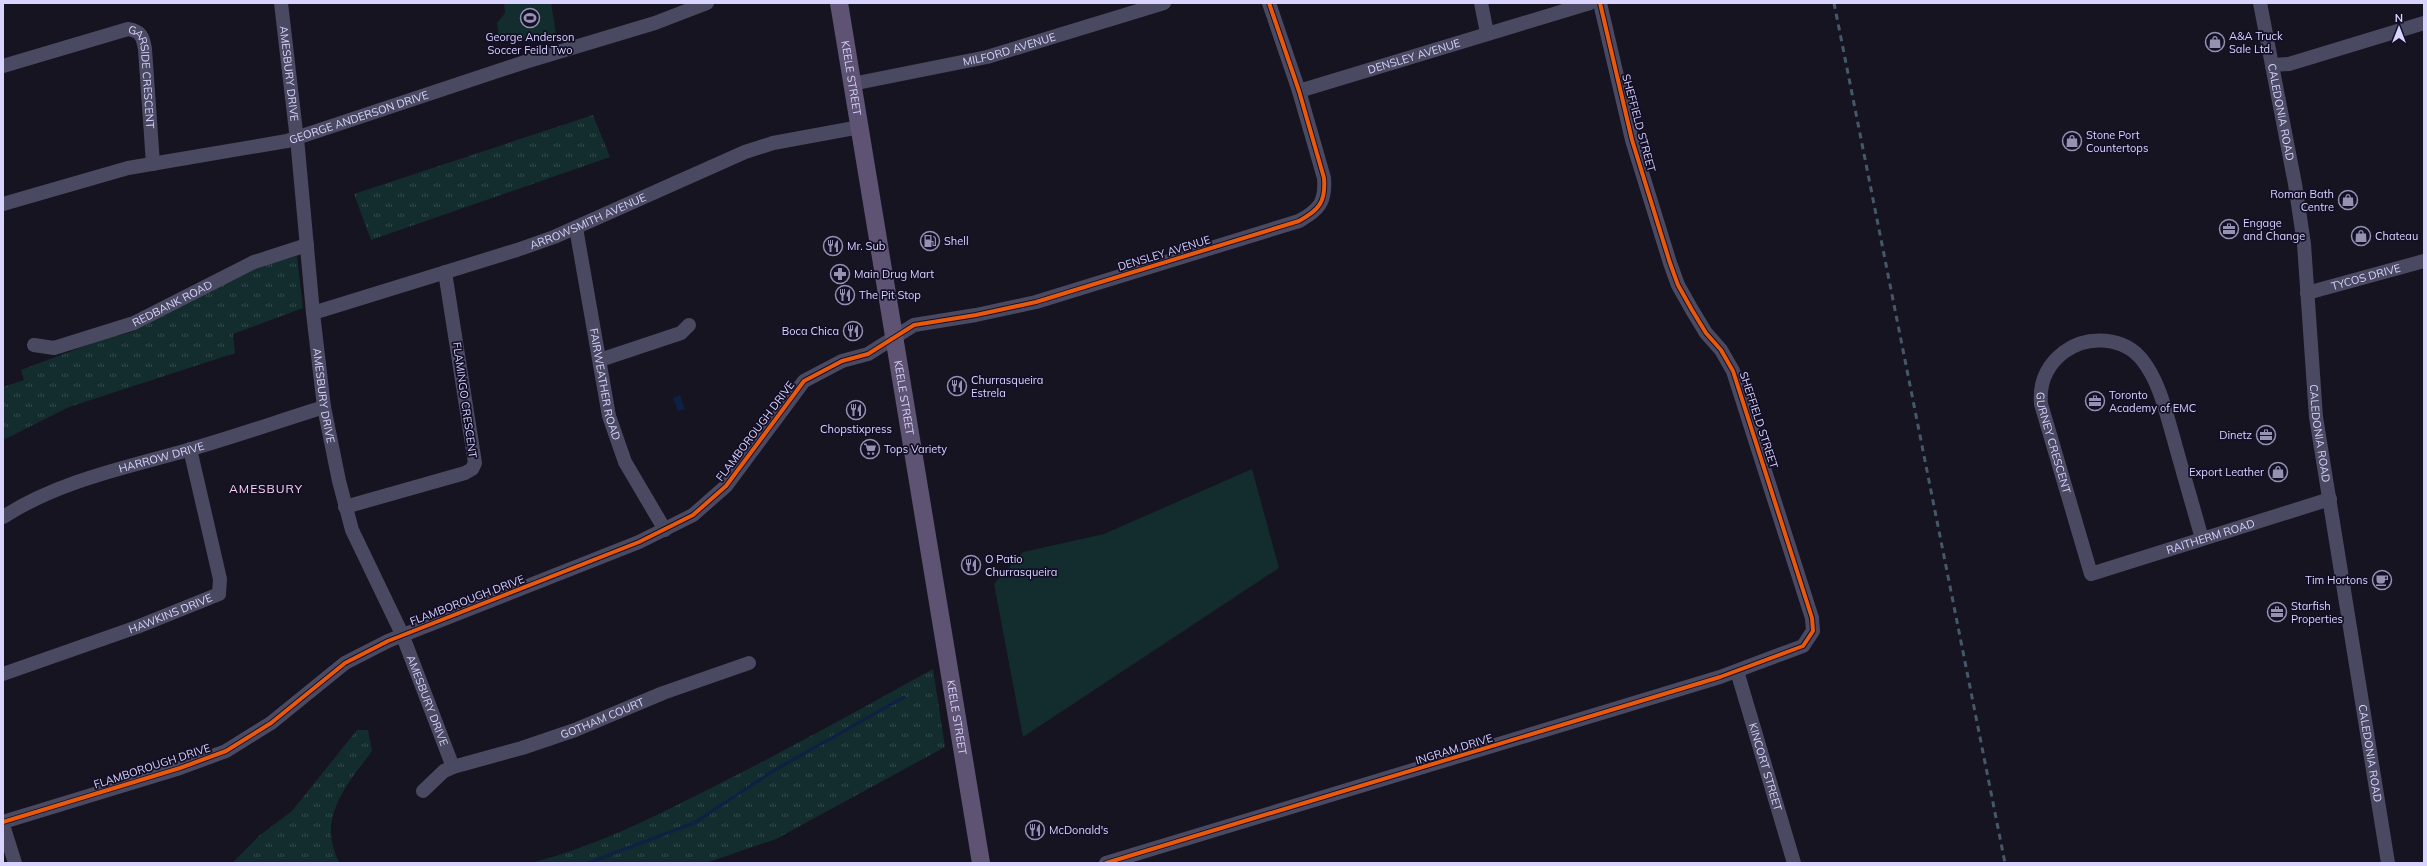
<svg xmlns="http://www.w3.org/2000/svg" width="2427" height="866" viewBox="0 0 2427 866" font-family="Mulish,sans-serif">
	<defs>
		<pattern id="grass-tufts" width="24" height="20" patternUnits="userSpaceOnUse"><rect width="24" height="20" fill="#132c2d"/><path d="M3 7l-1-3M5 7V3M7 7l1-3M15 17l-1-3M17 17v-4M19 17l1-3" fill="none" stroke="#354a4c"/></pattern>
	</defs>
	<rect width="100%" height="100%" fill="#161421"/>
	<path fill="url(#grass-tufts)" d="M593,115L610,157L371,240L354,194Z
		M297,256L303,308L233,334L235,353L69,407L3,440V387L24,380L21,370L98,341L132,332L258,267Z
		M933,669L945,747L776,839L706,863H531C596,846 650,819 709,789C785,751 859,710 933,669Z
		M357,730H368L372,751C352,778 323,810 333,846C335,852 336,858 340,863H232L260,835L292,811Z"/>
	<path fill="#132c2d" d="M504,3H551L556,33L509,42L508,36L499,38L497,23L505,13Z
		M1252,469L1279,568L1023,737L994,584L1023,552L1104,534Z"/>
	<path fill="#0d2144" d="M680,395L685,409L678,411L673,398Z"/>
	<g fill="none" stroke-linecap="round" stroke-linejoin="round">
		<path stroke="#0d2144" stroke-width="3" d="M588,863L694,823L773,771L904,697"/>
		<g stroke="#4a4962" stroke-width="14">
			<path id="s1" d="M281,3L298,149L313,313L324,407L339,481L352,530L402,634L453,767"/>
			<path d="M1481,3L1487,33"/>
			<path id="s2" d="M2260,3L2295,184L2304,244L2316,417L2388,863"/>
			<path d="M2272,65L2289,64L2424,23"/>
			<path id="s3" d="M3,66L128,29C141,31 143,37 145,49L153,164"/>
			<path id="s4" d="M852,84L987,57L1164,3"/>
			<path id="s5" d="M1299,91L1590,3"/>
			<path id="s6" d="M3,204L128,168L287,141L525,62L655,23L707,3"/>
			<path id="s7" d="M576,228L609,416L625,462L665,530"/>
			<path id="s8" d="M2307,293L2424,261"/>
			<path id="s9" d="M313,313L517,250L554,237L745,152L773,143L860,127"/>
			<path id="s10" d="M34,345L54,348L134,323L254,262L307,245"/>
			<path d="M600,360L681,333L689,325"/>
			<path d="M345,507L465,473L472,469L475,463L445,272"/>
			<path id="s11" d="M3,517C59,481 124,468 188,450C234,437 279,421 324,407"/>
			<path id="s12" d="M2202,539C2193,506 2183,473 2174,440C2166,413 2160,383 2143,361C2125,337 2088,334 2064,352C2047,365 2039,382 2041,404L2091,574L2330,499"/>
			<path id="s13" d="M1737,671L1794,863"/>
			<path id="s14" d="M3,674L137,627L219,594L220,579L190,449"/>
			<path id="s15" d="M423,791L444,771L453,767L522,748L575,730L663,693L749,663"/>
			<path d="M3,822L180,768L226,751L271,723L345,663L388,641L639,542L693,515L726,486L804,381L842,361L868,354L914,325L976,315L1036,302L1299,221C1319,210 1326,202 1324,178L1299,91L1269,3"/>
			<path d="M3,825L15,863"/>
			<path d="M1106,863L1720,677L1803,646L1813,631L1812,618L1733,371L1721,350L1706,333L1692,310L1678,285L1670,263L1632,140L1600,3"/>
		</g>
		<path stroke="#5e5373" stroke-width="18" id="s16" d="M839,3L981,863"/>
		<path stroke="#43596b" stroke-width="3" stroke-dasharray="6 5" stroke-linecap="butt" d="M1834,3L2005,863"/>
		<g stroke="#130f26" stroke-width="6">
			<path id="cycleway" d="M3,822L180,768L226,751L271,723L345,663L388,641L639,542L693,515L726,486L804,381L842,361L868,354L914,325L976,315L1036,302L1299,221C1319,210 1326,202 1324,178L1299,91L1269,3
				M1106,863L1720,677L1803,646L1813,631L1812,618L1733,371L1721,350L1706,333L1692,310L1678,285L1670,263L1632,140L1600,3"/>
		</g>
		<use href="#cycleway" stroke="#e8590c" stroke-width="4"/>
	</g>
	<defs>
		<g id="stadium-ring" transform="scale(1)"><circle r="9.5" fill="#130f26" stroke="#9591b1" stroke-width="1.5"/><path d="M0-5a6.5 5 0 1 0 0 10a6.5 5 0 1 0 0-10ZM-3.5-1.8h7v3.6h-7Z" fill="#9591b1"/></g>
		<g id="shop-ring" transform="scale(1)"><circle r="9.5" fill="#130f26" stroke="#9591b1" stroke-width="1.5"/><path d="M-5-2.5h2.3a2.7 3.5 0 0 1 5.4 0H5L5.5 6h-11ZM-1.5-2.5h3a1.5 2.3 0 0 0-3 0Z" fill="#9591b1"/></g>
		<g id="office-ring" transform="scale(1)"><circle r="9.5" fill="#130f26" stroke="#9591b1" stroke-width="1.5"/><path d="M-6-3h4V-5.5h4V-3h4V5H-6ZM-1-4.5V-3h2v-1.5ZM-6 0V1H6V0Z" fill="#9591b1"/></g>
		<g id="fuel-ring" transform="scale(1)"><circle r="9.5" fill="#130f26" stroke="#9591b1" stroke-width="1.5"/><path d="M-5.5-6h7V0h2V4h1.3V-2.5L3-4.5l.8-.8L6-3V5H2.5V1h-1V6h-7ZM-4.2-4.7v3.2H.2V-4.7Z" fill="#9591b1"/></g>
		<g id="restaurant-ring" transform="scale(1)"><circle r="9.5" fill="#130f26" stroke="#9591b1" stroke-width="1.5"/><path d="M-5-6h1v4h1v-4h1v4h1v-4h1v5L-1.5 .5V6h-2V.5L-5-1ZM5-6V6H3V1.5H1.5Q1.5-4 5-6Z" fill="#9591b1"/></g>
		<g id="pharmacy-ring" transform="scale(1)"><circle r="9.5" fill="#130f26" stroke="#9591b1" stroke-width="1.5"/><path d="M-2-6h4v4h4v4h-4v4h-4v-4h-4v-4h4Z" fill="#9591b1"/></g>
		<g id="supermarket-ring" transform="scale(1)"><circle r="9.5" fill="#130f26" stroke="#9591b1" stroke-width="1.5"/><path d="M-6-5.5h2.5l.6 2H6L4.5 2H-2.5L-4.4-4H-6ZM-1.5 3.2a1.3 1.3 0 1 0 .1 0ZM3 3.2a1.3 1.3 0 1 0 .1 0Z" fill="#9591b1"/></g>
		<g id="cafe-ring" transform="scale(1)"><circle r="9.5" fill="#130f26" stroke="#9591b1" stroke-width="1.5"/><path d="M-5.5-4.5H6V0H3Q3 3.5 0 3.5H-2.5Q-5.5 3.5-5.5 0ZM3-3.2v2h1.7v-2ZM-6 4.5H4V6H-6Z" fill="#9591b1"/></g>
	</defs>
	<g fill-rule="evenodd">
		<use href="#stadium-ring" x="530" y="18"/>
		<use href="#shop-ring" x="2215" y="42"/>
		<use href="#shop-ring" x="2072" y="141"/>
		<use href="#shop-ring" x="2348" y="200"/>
		<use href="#office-ring" x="2229" y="229"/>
		<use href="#shop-ring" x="2361" y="236"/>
		<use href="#fuel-ring" x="930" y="241"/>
		<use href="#restaurant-ring" x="833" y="246"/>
		<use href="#pharmacy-ring" x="840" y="274"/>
		<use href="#restaurant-ring" x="845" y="295"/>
		<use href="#restaurant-ring" x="853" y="331"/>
		<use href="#restaurant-ring" x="957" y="386"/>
		<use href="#office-ring" x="2095" y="401"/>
		<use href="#restaurant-ring" x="856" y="410"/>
		<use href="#office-ring" x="2266" y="435"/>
		<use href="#supermarket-ring" x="870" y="449"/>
		<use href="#shop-ring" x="2278" y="472"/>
		<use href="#restaurant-ring" x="971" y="565"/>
		<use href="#cafe-ring" x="2382" y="580"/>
		<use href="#office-ring" x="2277" y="612"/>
		<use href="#restaurant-ring" x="1035" y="830"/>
	</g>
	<g text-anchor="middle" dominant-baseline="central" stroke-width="3.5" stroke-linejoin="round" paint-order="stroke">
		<g font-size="11" fill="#d9d4ff" stroke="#130f26" text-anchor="start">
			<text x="2229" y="36">A&amp;A Truck<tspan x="2229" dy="13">Sale Ltd.</tspan></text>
			<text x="530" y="37" text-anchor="middle">George Anderson<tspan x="530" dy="13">Soccer Feild Two</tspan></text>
			<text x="2086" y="135">Stone Port<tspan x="2086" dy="13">Countertops</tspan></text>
			<text x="2334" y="194" text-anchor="end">Roman Bath<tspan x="2334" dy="13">Centre</tspan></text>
			<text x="2243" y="223">Engage<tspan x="2243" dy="13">and Change</tspan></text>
			<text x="2375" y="236">Chateau</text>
			<text x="944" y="241">Shell</text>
			<text x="847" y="246">Mr. Sub</text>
			<text x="854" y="274">Main Drug Mart</text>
			<text x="859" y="295">The Pit Stop</text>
			<text x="839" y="331" text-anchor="end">Boca Chica</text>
			<text x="971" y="380">Churrasqueira<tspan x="971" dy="13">Estrela</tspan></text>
			<text x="2109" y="395">Toronto<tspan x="2109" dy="13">Academy of EMC</tspan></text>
			<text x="856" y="429" text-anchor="middle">Chopstixpress</text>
			<text x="2252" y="435" text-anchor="end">Dinetz</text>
			<text x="884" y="449">Tops Variety</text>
			<text x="2264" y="472" text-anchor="end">Export Leather</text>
			<text x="985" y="559">O Patio<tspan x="985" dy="13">Churrasqueira</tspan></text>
			<text x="2368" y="580" text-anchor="end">Tim Hortons</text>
			<text x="2291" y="606">Starfish<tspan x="2291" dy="13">Properties</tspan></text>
			<text x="1049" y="830">McDonald's</text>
		</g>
		<g font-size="11" fill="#d9d4ff" stroke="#130f26">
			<text stroke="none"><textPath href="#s4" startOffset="161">MILFORD AVENUE</textPath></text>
			<text stroke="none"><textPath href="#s5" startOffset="120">DENSLEY AVENUE</textPath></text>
			<text stroke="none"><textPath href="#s1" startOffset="71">AMESBURY DRIVE</textPath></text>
			<text stroke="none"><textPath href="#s16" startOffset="76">KEELE STREET</textPath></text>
			<text stroke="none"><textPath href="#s3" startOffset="185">GARSIDE CRESCENT</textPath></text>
			<text stroke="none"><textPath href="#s2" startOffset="111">CALEDONIA ROAD</textPath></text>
			<text stroke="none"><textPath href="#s6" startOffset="367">GEORGE ANDERSON DRIVE</textPath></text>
			<text transform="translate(1639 123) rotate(75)">SHEFFIELD STREET</text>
			<text stroke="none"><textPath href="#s9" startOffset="290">ARROWSMITH AVENUE</textPath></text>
			<text transform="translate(1164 253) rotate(-17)">DENSLEY AVENUE</text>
			<text stroke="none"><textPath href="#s8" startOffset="61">TYCOS DRIVE</textPath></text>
			<text stroke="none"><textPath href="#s10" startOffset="147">REDBANK ROAD</textPath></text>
			<text stroke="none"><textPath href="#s7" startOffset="159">FAIRWEATHER ROAD</textPath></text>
			<text stroke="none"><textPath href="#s1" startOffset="395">AMESBURY DRIVE</textPath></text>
			<text stroke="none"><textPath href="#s16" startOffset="400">KEELE STREET</textPath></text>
			<text transform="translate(465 400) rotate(82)">FLAMINGO CRESCENT</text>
			<text transform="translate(1759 420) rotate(72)">SHEFFIELD STREET</text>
			<text transform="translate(755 431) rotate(-53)">FLAMBOROUGH DRIVE</text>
			<text stroke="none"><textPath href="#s2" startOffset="435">CALEDONIA ROAD</textPath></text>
			<text stroke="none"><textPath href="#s12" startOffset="376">GURNEY CRESCENT</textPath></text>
			<text stroke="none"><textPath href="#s11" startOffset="170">HARROW DRIVE</textPath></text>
			<text stroke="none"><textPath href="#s12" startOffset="638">RAITHERM ROAD</textPath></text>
			<text transform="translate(467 600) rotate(-21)">FLAMBOROUGH DRIVE</text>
			<text stroke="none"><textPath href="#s14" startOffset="178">HAWKINS DRIVE</textPath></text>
			<text stroke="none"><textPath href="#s1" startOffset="719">AMESBURY DRIVE</textPath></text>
			<text stroke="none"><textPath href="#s16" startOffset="724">KEELE STREET</textPath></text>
			<text stroke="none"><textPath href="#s15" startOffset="196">GOTHAM COURT</textPath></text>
			<text transform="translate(1454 749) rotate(-17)">INGRAM DRIVE</text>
			<text stroke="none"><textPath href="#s2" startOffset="759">CALEDONIA ROAD</textPath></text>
			<text transform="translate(152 766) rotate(-18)">FLAMBOROUGH DRIVE</text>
			<text stroke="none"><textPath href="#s13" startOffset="100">KINCORT STREET</textPath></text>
		</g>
		<g font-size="12" letter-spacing="1" fill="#ffd6f0" stroke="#130f26">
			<text x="266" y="488">AMESBURY</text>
		</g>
	</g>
	<rect width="2427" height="866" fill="none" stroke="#d9d4ff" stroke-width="8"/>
	<g transform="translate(2399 28)" stroke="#130f26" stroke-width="3" paint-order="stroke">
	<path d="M0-3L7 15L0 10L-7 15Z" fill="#d9d4ff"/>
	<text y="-6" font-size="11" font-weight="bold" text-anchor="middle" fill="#d9d4ff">N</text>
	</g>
</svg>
